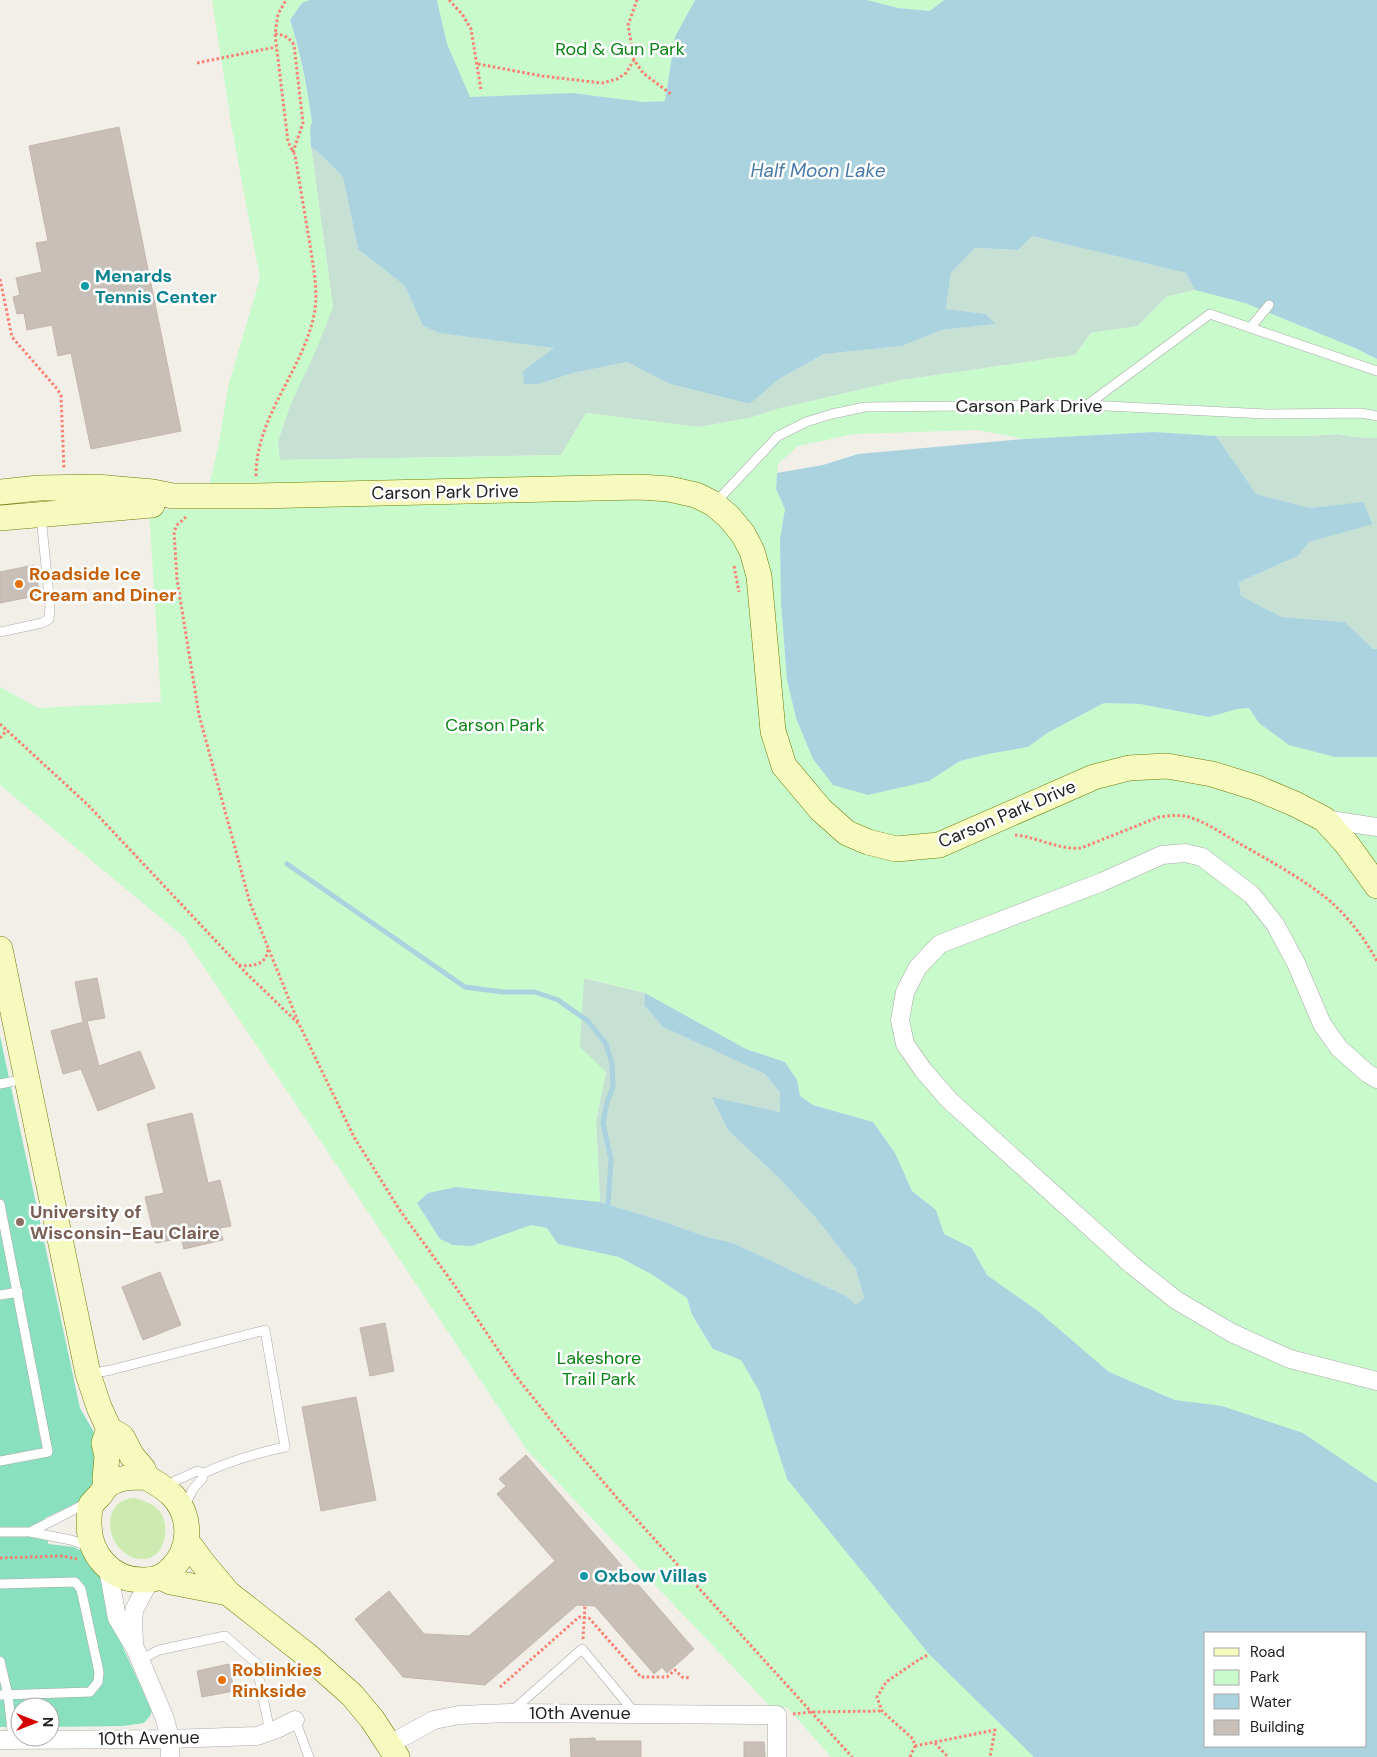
<svg xmlns="http://www.w3.org/2000/svg" width="1377" height="1757" viewBox="0 0 1377 1757" font-family="'DM Sans',sans-serif">
	<rect width="100%" height="100%" fill="#f2efe9"/>
	<path fill="#cdebb0" d="M135,1498C145,1501 155,1504 161,1513C171,1529 164,1559 143,1559C106,1559 96,1499 135,1498Z"/>
	<path fill="#c6e0d4" d="M311,147L321,155L343,177L358,249L405,286L423,326L555,348L523,371L525,384H539L573,373L627,362L670,384L750,404L779,379L824,354L902,346L942,330L994,324L986,314L946,309L951,273L975,248L1018,250L1032,236L1186,273L1195,290L1166,297L1138,326L1091,333L1075,355L902,380L777,409L750,418L699,427L586,413L561,455L279,460L278,441L290,406L333,307Z
		M1338,434L1356,437L1377,438V649H1373L1345,622L1282,617L1241,596L1239,582L1298,556L1309,542L1373,523L1363,503L1310,508L1255,494L1216,436H1307Z
		M253,815L583,978L645,993L644,1005L663,1027L765,1074L781,1092V1112L711,1098L728,1130L779,1178L816,1218L856,1269L864,1298L856,1305L846,1296L733,1243L707,1237L662,1221L600,1202L596,1121L606,1072Z"/>
	<path fill="#c8facc" d="M212,0H310L302,3L290,20C301,53 307,87 312,122L310,128L311,147L333,307L317,348L290,406L278,441L280,460L561,455L586,413L699,427L750,418L777,409L902,380L1075,355L1091,333L1138,326L1166,297L1195,290L1245,303L1355,348L1377,359V438L1356,437L1338,434L1307,436H1216L1154,432L1024,439L977,430L855,434L798,446L778,464L776,489L785,509L780,539L781,604L787,680L796,718L813,759L834,785L929,781L960,761L988,754L1028,747L1047,733L1104,703L1140,704L1209,717L1237,709L1249,708L1259,723L1335,757H1377V1483L1354,1467L1222,1406L1175,1400L1109,1372L1038,1311L987,1275L972,1248L944,1234L936,1210L912,1191L895,1153L873,1122L813,1105L800,1096L797,1080L785,1062L746,1049L645,993L584,978L580,1047L606,1072L596,1121L600,1202L457,1187L472,1246L531,1225L547,1228L558,1244L619,1257L651,1274L687,1298L692,1316L713,1349L741,1359L759,1391L787,1479L1040,1757H831L788,1708L770,1706L527,1450L184,937L0,785V687L38,708L161,702L149,510L204,508L219,443L228,387L260,278L232,129Z
		M437,0H695L675,37L665,101L643,102L572,93L470,98L447,44Z
		M867,0H944L930,11L898,8Z"/>
	<path fill="#88e0be" d="M0,1036L80,1408L95,1434L100,1457L93,1487L77,1503L45,1518L48,1544L74,1547L83,1552L98,1569L115,1630L152,1711L150,1716L144,1723L123,1726L50,1727V1707H20V1727H0Z"/>
	<path fill="#aad3df" fill-rule="evenodd" d="M310,0H437L447,44L470,97L572,93L643,102L665,101L675,37L695,0H867L898,8L930,11L944,0H1377V359L1355,348L1245,303L1195,290L1186,273L1032,236L1018,250L975,248L951,273L946,309L986,314L995,324L942,330L902,346L824,354L779,379L750,404L670,384L627,362L573,373L539,384H524L523,371L554,348L440,333L423,326L405,286L358,249L343,177L321,155L311,147L310,128L312,122C307,87 301,53 290,20L302,3Z
		M1154,432L1216,436L1256,494L1310,508L1363,502L1373,524L1309,542L1298,556L1239,582L1241,596L1282,617L1345,622L1373,649H1377V757H1335L1289,745L1259,723L1249,708L1237,709L1209,717L1140,704L1104,703L1047,733L1028,747L988,754L960,761L929,781L868,795L833,785L813,759L796,718L787,680L781,604L780,539L785,509L776,489L777,473L823,465L858,454L1024,439Z
		M645,993L746,1049L785,1062L797,1080L800,1096L813,1105L873,1122L895,1153L912,1191L936,1210L944,1234L972,1248L987,1275L1038,1311L1109,1372L1175,1400L1222,1406L1303,1433L1377,1483V1757H1034L929,1654L787,1479L759,1391L741,1360L713,1349L692,1315L687,1298L651,1274L619,1257L558,1244L547,1228L531,1225L472,1246L453,1245L440,1239L417,1203L428,1193L456,1187L600,1202L662,1221L707,1237L733,1243L846,1296L856,1305L864,1298L856,1269L816,1218L779,1178L728,1130L711,1097L780,1112V1092L765,1074L663,1027L644,1005ZM1366,1633V1746H1206V1633Z"/>
	<g fill="none" stroke-linecap="round" stroke-linejoin="round">
		<path stroke="#aad3df" stroke-width="5" d="M287,864L465,987L502,992H535L558,1000L588,1021L606,1044L612,1064L613,1087L607,1102L603,1123L611,1160L608,1205"/>
	</g>
	<path fill="#c7bfb8" stroke="#c4b6ab" d="M119,127L181,431L91,449L71,353L58,356L52,325L27,330L24,313L17,314L13,297L20,295L16,278L42,272L36,243L48,241L29,146Z
		M34,565L40,595L0,603V572Z
		M97,978L105,1018L87,1021L99,1066L140,1051L155,1088L98,1111L81,1069L63,1074L51,1031L83,1022L75,982Z
		M192,1113L208,1183L220,1180L231,1226L220,1228L223,1240L184,1249L181,1238L156,1243L145,1197L164,1193L147,1124Z
		M160,1272L181,1325L143,1340L122,1287Z
		M385,1323L394,1371L370,1376L360,1328Z
		M356,1397L376,1500L321,1511L302,1407Z
		M526,1455L694,1649L667,1673L662,1667L654,1674L595,1606L577,1605L485,1685L403,1677L355,1619L389,1591L424,1634L469,1636L555,1561L497,1494L506,1486L499,1479Z
		M229,1664L234,1691L202,1697L197,1671Z
		M595,1738V1741H641V1757H571L570,1739Z
		M744,1742H764L765,1757H744Z"/>
	<g fill="none" stroke-linecap="round" stroke-linejoin="round">
		<g stroke="#a9a9a9" stroke-width="10">
			<path id="lane" d="M1250,328L1269,305
				M1087,405L1210,314L1377,371
				M715,503L778,436L806,422L832,414L865,407L1087,405L1266,414L1361,413L1377,416
				M0,632L42,623L49,619L50,606L41,516
				M0,1084L24,1079
				M0,1204L48,1452L0,1461
				M0,1295L18,1292
				M90,1374L111,1370L265,1330L285,1447C257,1453 230,1461 204,1473
				M164,1486L197,1471L204,1473L202,1479L193,1489L184,1508
				M0,1532H30L71,1540L85,1545L90,1544
				M30,1532L83,1505L88,1506
				M0,1584L75,1582L81,1589L99,1672L98,1682L90,1692L0,1695
				M140,1660L159,1650L225,1636L256,1663L270,1732
				M0,1661L8,1695L13,1740
				M512,1711L582,1649L635,1713
				M295,1720L309,1757"/>
		</g>
		<g stroke="#a9a9a9" stroke-width="19">
			<path id="street" d="M1324,819L1377,827
				M1377,1079L1367,1073L1339,1048L1322,1024L1296,963L1275,924L1252,895L1202,857L1185,853L1162,855L1102,882L940,944L918,967L905,992L900,1020L905,1044L923,1070L949,1100L1132,1265L1176,1300L1232,1333L1290,1359L1377,1381
				M108,1569L117,1618L135,1648L165,1719L170,1739V1757
				M134,1645L133,1617L135,1608L150,1580
				M0,1740L170,1739L257,1736L277,1729L295,1720
				M390,1744L434,1720L459,1715L510,1713L777,1715V1757"/>
		</g>
		<g stroke="#707d05" stroke-width="26">
			<path id="secondary" d="M0,492L39,488L96,487L153,492L173,496H257L640,487L669,489L696,495L714,504L729,517L743,534L752,551L759,576L773,731L784,766L821,810L847,833L868,842L896,849L939,845L1094,777L1129,768L1167,766L1212,774L1257,788L1295,804L1324,819L1346,843L1377,886
				M0,518L152,505
				M0,949L88,1374L99,1407L109,1429L122,1437L132,1456L143,1469L146,1477
				M146,1477C156,1483 166,1488 174,1497C192,1518 191,1550 171,1569C164,1577 154,1580 144,1580C112,1581 89,1555 89,1524C89,1518 89,1510 91,1505C93,1502 96,1499 99,1496C102,1493 105,1487 108,1485C119,1477 133,1477 146,1477Z
				M108,1485L105,1479L107,1456L104,1443L109,1429
				M186,1544L191,1547L202,1562L228,1593L308,1656L352,1695L372,1719L397,1757
				M161,1577L171,1582L228,1593"/>
		</g>
		<path stroke="#fa8072" stroke-width="3" stroke-dasharray="2.5 2.5" stroke-linecap="butt" d="M449,0L462,14L471,29L481,90
			M275,34C284,35 289,37 294,45L303,123L293,152
			M634,60L628,25L637,0
			M197,63L276,47
			M478,64L542,76L602,83L617,79L626,73L634,60L643,73L671,94
			M0,279L12,337L58,390L61,396L64,469
			M256,476C256,414 305,369 315,310C318,289 313,266 310,245C305,215 300,185 295,155L288,142L275,34L278,14L286,0
			M186,517L177,525L174,532L177,579L199,715L250,903L299,1024
			M734,566L739,592
			M0,724L88,805L245,972L299,1024L354,1137L401,1212L455,1286L515,1375L567,1440L618,1499L852,1757
			M0,738L7,730
			M1015,835C1037,837 1059,850 1081,848L1159,817C1169,816 1180,814 1189,817C1206,822 1221,833 1237,842C1268,860 1302,878 1330,901C1349,918 1365,939 1377,961
			M239,965C252,967 267,965 268,949
			M0,1558L63,1556L77,1559
			M583,1639L585,1605
			M500,1687L579,1617L589,1618L641,1677H667L675,1670L682,1677L691,1678
			M793,1714L811,1712L881,1711
			M935,1743L948,1757
			M915,1746L995,1730L990,1757
			M910,1757L915,1746L913,1739L882,1711L877,1697L886,1682L917,1661L929,1654"/>
		<use href="#lane" stroke="#fff" stroke-width="9"/>
		<use href="#street" stroke="#fff" stroke-width="18"/>
		<use href="#secondary" stroke="#f7fabf" stroke-width="25"/>
	</g>
	<g fill="#0f9aa8" stroke="#fff" stroke-width="2">
		<circle cx="85" cy="286" r="5"/>
		<circle cx="584" cy="1576" r="5"/>
	</g>
	<g fill="#e8710a" stroke="#fff" stroke-width="2">
		<circle cx="19" cy="584" r="5"/>
		<circle cx="222" cy="1680" r="5"/>
	</g>
	<circle fill="#8d6e63" stroke="#fff" stroke-width="2" cx="20" cy="1222" r="5"/>
	<g text-anchor="middle" dominant-baseline="central" stroke-width="5" stroke-linejoin="round" paint-order="stroke">
		<g font-size="18" fill="#0c8416" stroke="#fff">
			<text x="620" y="49">Rod &amp; Gun Park</text>
			<text x="495" y="725">Carson Park</text>
			<text x="599" y="1358">Lakeshore<tspan x="599" dy="21">Trail Park</tspan></text>
		</g>
		<g font-size="18" font-weight="bold" fill="#0d838f" stroke="#fff" text-anchor="start">
			<text x="95" y="276">Menards<tspan x="95" dy="21">Tennis Center</tspan></text>
			<text x="594" y="1576">Oxbow Villas</text>
		</g>
		<g font-size="18" fill="#222" stroke="#fff">
			<text x="1029" y="406">Carson Park Drive</text>
			<text transform="translate(445 492) rotate(-1)">Carson Park Drive</text>
			<text transform="translate(1007 814) rotate(-23)">Carson Park Drive</text>
			<text x="580" y="1713">10th Avenue</text>
			<text transform="translate(149 1738) rotate(-1)">10th Avenue</text>
		</g>
		<g font-size="18" font-weight="bold" fill="#c56008" stroke="#fff" text-anchor="start">
			<text x="29" y="574">Roadside Ice<tspan x="29" dy="21">Cream and Diner</tspan></text>
			<text x="232" y="1670">Roblinkies<tspan x="232" dy="21">Rinkside</tspan></text>
		</g>
		<g font-size="18" font-weight="bold" fill="#785e54" stroke="#fff" text-anchor="start">
			<text x="30" y="1212">University of<tspan x="30" dy="21">Wisconsin-Eau Claire</tspan></text>
		</g>
		<g font-size="19" font-style="italic" fill="#4a7aab" stroke="#fff">
			<text x="818" y="170">Half Moon Lake</text>
		</g>
	</g>
	<rect x="1204" y="1632" width="162" height="115" fill="#ffffff" stroke="#a7a7a7"/>
	<rect x="1214" y="1648" width="25" height="8" fill="#f7fabf" stroke="#a7a7a7"/>
	<text x="1250" y="1657" font-size="15" fill="#222222">Road</text>
	<rect x="1214" y="1670" width="25" height="15" fill="#c8facc" stroke="#a7a7a7"/>
	<text x="1250" y="1682" font-size="15" fill="#222222">Park</text>
	<rect x="1214" y="1694" width="25" height="15" fill="#aad3df" stroke="#a7a7a7"/>
	<text x="1250" y="1707" font-size="15" fill="#222222">Water</text>
	<rect x="1214" y="1720" width="25" height="15" fill="#c7bfb8" stroke="#a7a7a7"/>
	<text x="1250" y="1732" font-size="15" fill="#222222">Building</text>
	<g transform="translate(35 1722) rotate(90)"><circle r="24" fill="#ffffff" stroke="#a7a7a7"/>
	<path d="M0-4L9 19L0 12L-9 19Z" fill="#d40000"/>
	<text y="-8" font-size="14" font-weight="bold" text-anchor="middle" fill="#222222">N</text>
	</g>
</svg>
